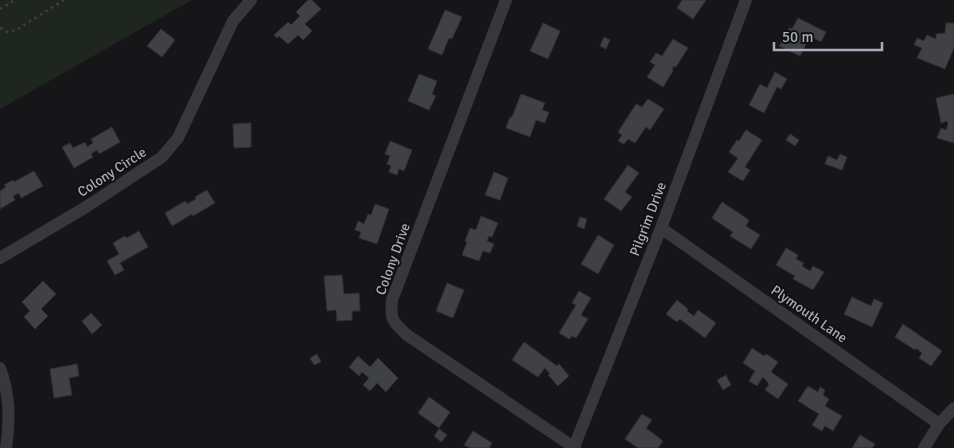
<svg xmlns="http://www.w3.org/2000/svg" width="954" height="448" viewBox="0 0 954 448" font-family="Signika,sans-serif">
	<rect width="100%" height="100%" fill="#161618"/>
	<path fill="#1e261f" d="M0,0H192L0,109Z"/>
	<path fill="#404145" stroke="#303034" d="M308,0H312L321,9L305,24L312,31L303,40L298,35L288,44L279,36L277,38L274,35L288,22L291,25L300,16L296,12Z
		M682,0H706L693,19L677,8Z
		M445,10L462,17L452,39L449,38L442,55L428,49Z
		M798,18L826,32L821,42L810,36L800,56L779,46L789,28L792,29Z
		M543,23L560,31L548,59L530,51Z
		M946,23H954V48L945,69L917,58L922,48L914,45L917,38L924,41L927,35L936,39V34L945,33Z
		M161,29L175,40L162,57L147,46Z
		M604,37L610,40L606,49L600,46Z
		M673,39L688,48L676,67L674,66L672,69L673,71L663,87L647,77L655,65L650,62L656,53L662,56Z
		M775,72L787,79L781,89L777,87L764,113L749,105L760,84L767,88Z
		M419,74L437,81L432,94L436,96L429,110L408,101Z
		M521,94L545,103L542,110L549,112L545,123L536,120L530,137L506,128L510,117H512Z
		M954,94V143L937,138L941,128L946,130L948,124L947,121L941,123L936,98Z
		M648,99L664,109L650,130L646,127L635,143L628,139L624,144L618,141L622,135L618,132L636,104L642,107Z
		M251,123V147L234,148L233,124Z
		M112,127L120,142L99,154L97,150L91,154L93,157L74,168L62,147L70,143L73,148L85,142L87,147L93,143L91,139Z
		M746,130L762,140L745,167L750,170L743,181L728,172L738,158L729,152L737,140L739,141Z
		M790,134L799,140L795,146L786,140Z
		M390,141L412,150L404,171L399,169L397,175L389,172L391,166L387,164L390,156L385,154Z
		M840,154L847,157L842,170L825,164L828,156L837,160Z
		M628,165L639,173L625,192L632,197L621,211L604,199Z
		M34,171L43,186L21,198L19,193L13,196L15,200L0,209V191L6,187L4,185L13,180L14,182Z
		M494,172L508,178L500,200L485,195Z
		M207,190L215,203L193,216L192,214L172,226L165,213L185,201L187,204L196,199L195,197Z
		M722,202L749,220L746,226L760,235L751,249L730,236L733,232L712,218Z
		M375,204L389,209L377,244L359,238L361,232L355,230L358,221L364,224L368,214L371,215Z
		M481,216L498,223L492,237L489,236L487,241L494,244L490,253L483,251L479,261L462,255L467,242L465,241L470,228L476,230Z
		M580,217L587,219L584,229L577,226Z
		M139,231L148,247L120,263L124,270L115,275L107,261L119,254L113,243L125,236L127,238Z
		M598,235L614,245L598,274L581,264Z
		M786,248L798,255L796,259L804,263L802,266L810,271L813,266L824,272L813,290L793,279L795,276L776,265Z
		M342,275L344,294L359,293L360,311H352V320L337,321L336,310L327,311L324,276Z
		M43,281L56,294L41,309L48,316L35,329L24,317L30,311L22,302Z
		M447,283L464,290L453,318L436,311Z
		M579,291L591,298L581,315L588,319L576,338L572,336L569,339L559,333L576,305L572,303Z
		M852,297L871,306L874,299L883,303L872,327L844,314Z
		M677,300L688,309L687,311L694,316L698,310L716,323L705,338L680,319L677,322L666,314Z
		M91,313L102,325L92,334L82,321Z
		M903,324L942,351L931,366L919,358L922,353L916,348L915,350L895,337Z
		M524,342L557,366L559,364L569,376L558,386L548,375L550,374L545,368L538,377L512,360Z
		M752,348L764,356L766,354L778,362L771,372L788,384L778,399L765,390L769,384L763,377L757,386L749,381L755,371L743,363Z
		M317,354L321,362L314,365L310,358Z
		M358,356L370,367L378,358L398,378L386,392L377,383L370,391L363,385L369,378L362,372L359,376L349,367Z
		M77,364L79,376L69,378L72,395L54,398L50,369Z
		M726,375L731,385L723,390L717,380Z
		M808,386L818,392L820,387L825,390L823,395L829,399L825,406L842,416L833,431L825,426L822,431L812,425L819,414L798,401Z
		M429,397L450,412L439,428L418,413Z
		M642,414L652,420L646,428L663,441L658,448H638L625,439Z
		M439,429L447,435L441,442L434,436Z
		M473,431L492,443L489,448H470L464,445Z
		M860,435L875,444L872,448H852Z"/>
	<g fill="none" stroke-linecap="round" stroke-linejoin="round">
		<path stroke="#3d3f44" stroke-width="2.5" stroke-dasharray="2.5 4" stroke-linecap="butt" d="M0,9L15,0
			M0,28L8,32L16,30L64,0"/>
		<path stroke="#37383d" stroke-width="12" d="M506,0L392,300C390,320 393,322 407,335L575,448
			M661,228L939,424
			M0,258L86,207L162,157L178,138L233,21L251,0
			M0,368C10,395 10,420 6,448
			M574,447L661,228L746,0
			M924,448L939,424L954,408"/>
	</g>
	<g text-anchor="middle" dominant-baseline="central" stroke-width="4" stroke-linejoin="round" paint-order="stroke">
		<g font-size="14" fill="#a8adb8" stroke="#111113">
			<text transform="translate(112 172) rotate(-33)">Colony Circle</text>
			<text transform="translate(648 219) rotate(-69)">Pilgrim Drive</text>
			<text transform="translate(393 259) rotate(-70)">Colony Drive</text>
			<text transform="translate(809 314) rotate(35)">Plymouth Lane</text>
		</g>
	</g>
	<path d="M774 42v8h108v-8" fill="none" stroke="#a8adb8" stroke-width="2.5"/>
	<text x="782" y="42" font-size="15" fill="#a8adb8" stroke="#111113" stroke-width="4" paint-order="stroke">50 m</text>
</svg>
